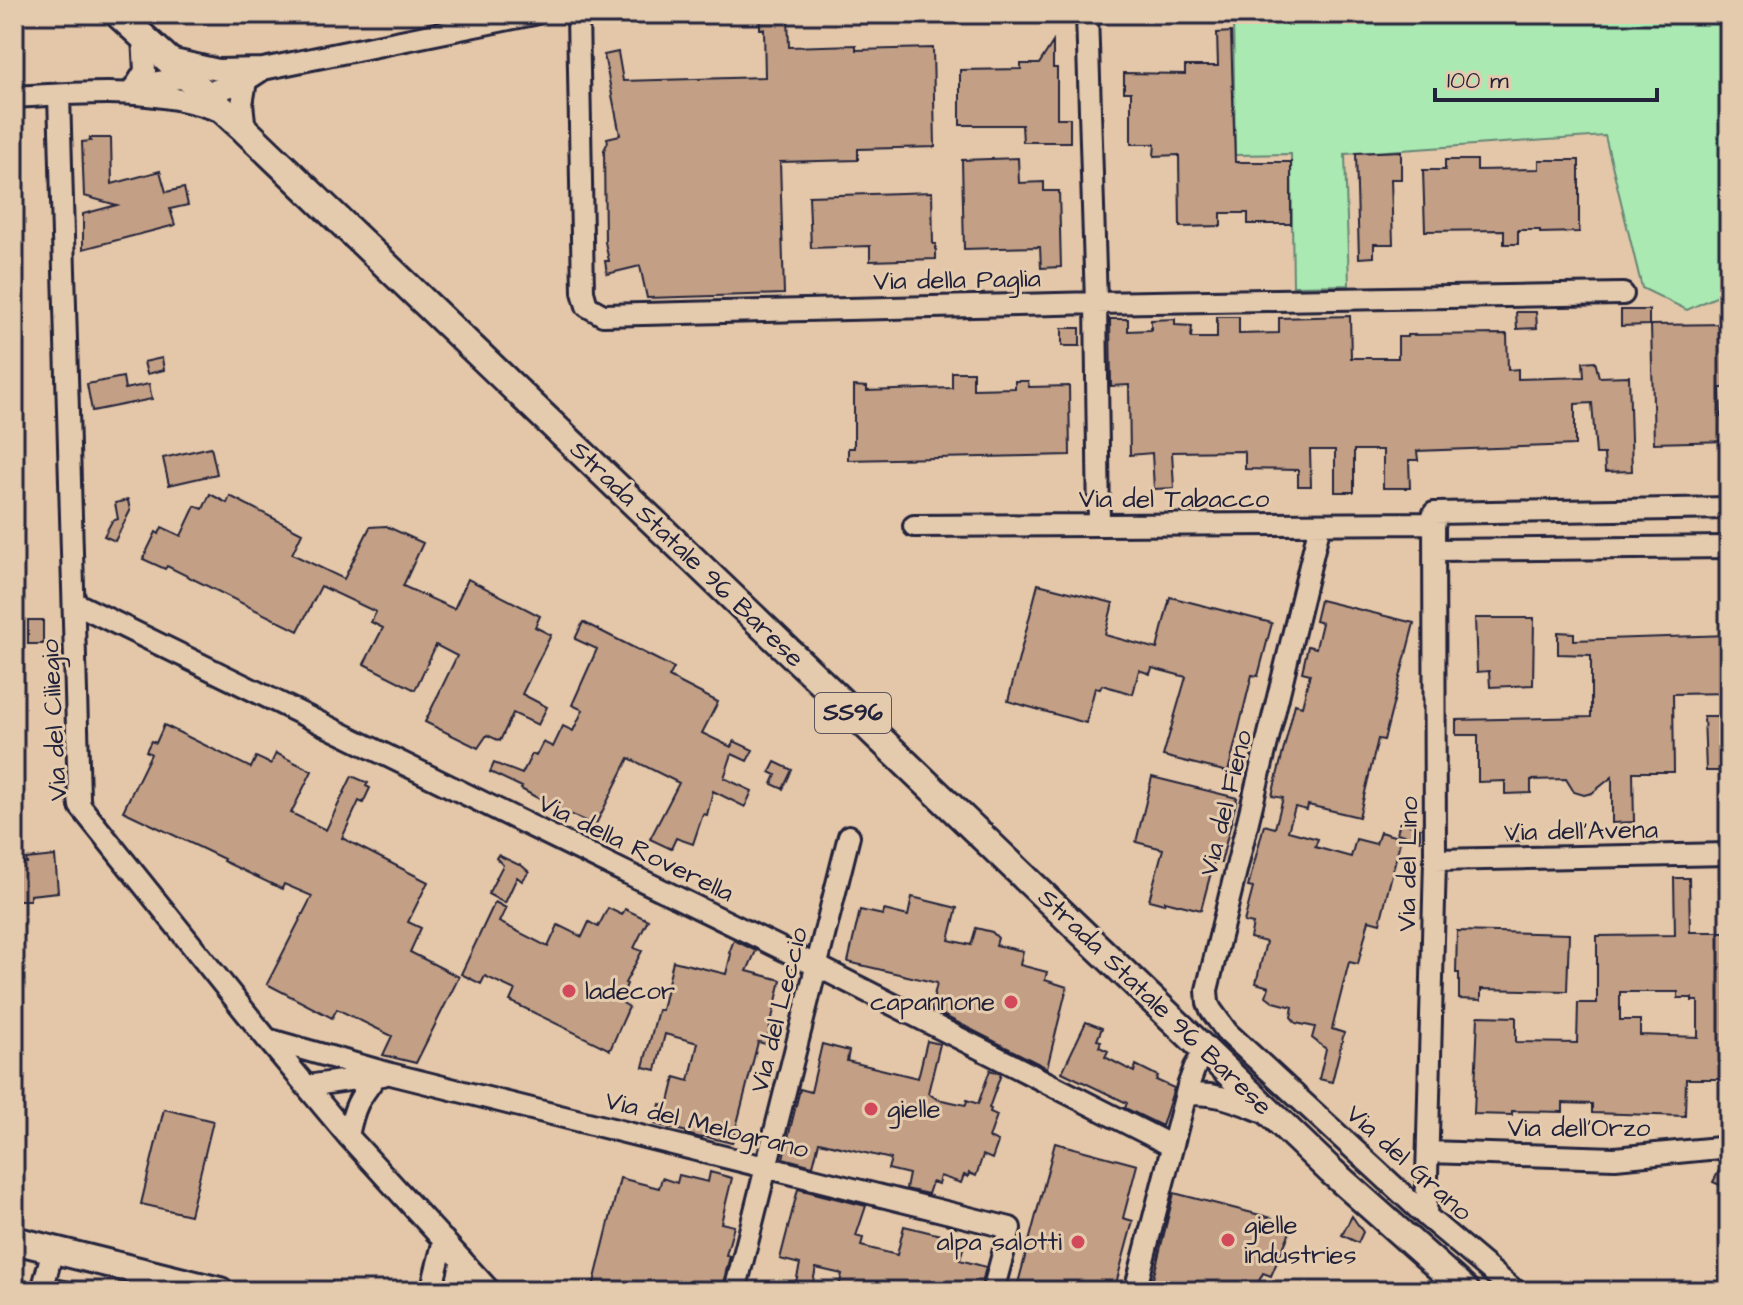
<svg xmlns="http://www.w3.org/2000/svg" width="1743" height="1305" viewBox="0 0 1743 1305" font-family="'Architects Daughter',sans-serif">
	<rect width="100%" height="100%" fill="#e4c7a8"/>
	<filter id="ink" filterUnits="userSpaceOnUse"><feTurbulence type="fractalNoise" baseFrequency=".0125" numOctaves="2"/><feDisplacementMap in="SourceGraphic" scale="16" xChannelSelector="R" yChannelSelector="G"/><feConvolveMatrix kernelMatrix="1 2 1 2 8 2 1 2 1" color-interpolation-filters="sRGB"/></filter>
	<g filter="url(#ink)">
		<path fill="#aae9b1" stroke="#668676" stroke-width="2" d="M1233,14H1729V291L1687,310L1642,288L1605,136L1345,154L1349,285L1293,286L1291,154L1235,155Z"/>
		<path fill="#c3a085" stroke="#22223b" stroke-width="2" fill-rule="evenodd" d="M760,14H788L789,47L856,45V50L933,48L935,147L858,149V160L780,162L784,294L647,298L640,266L607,274L605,261H609L605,242L604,150L608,142L607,138L620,135L604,55L618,52L623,81L765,77L764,29H760Z
			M1231,32L1235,162H1291V224H1248V213H1221V226L1180,227L1179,155L1154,156L1155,144H1131V92H1124V73L1185,74V66H1218L1217,33Z
			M1053,42V68H1057V118H1070V142H1023L1022,125H960V70L1021,69V64H1039Z
			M90,138H111L112,184L160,171L166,192L184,188L188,205L170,209L175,225L83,249V214L117,205L84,196L82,142L91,141Z
			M1401,151V179H1391L1393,244H1374V257L1359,258L1356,153Z
			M1018,158L1019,183L1044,182V191H1059L1061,267L1041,268L1040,247L964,249L962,160Z
			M1445,160H1477V170L1539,169V160H1579V232L1540,233V230H1518V244H1504V230L1425,231L1423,170H1445Z
			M932,192L933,244H936V259L870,261V246L811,248L809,196Z
			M1621,310H1649V325L1621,326Z
			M1516,312H1536L1537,328L1517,329Z
			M1350,316L1351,358H1398V337H1407V335L1507,334L1508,370L1518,369V379L1584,377L1583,362L1595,361L1599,377L1629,376L1632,471L1605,472L1604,454H1596L1592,403L1575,404V445L1417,451L1418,460H1409L1410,488H1383V450H1354V492H1335V450H1310L1311,486H1298V470L1245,469V452L1243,451L1172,452L1174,488L1154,489L1152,453L1130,455L1129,385L1111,386L1110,319H1128V331L1151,330V320L1175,319V325L1192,326L1191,338H1217V317H1239V334L1279,333V318Z
			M1729,324V388H1720L1721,417H1729V441L1654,443L1651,325Z
			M1062,328H1080V346H1062Z
			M162,358L164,370L147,374L144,362Z
			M952,372H973V389L1015,388V381H1028L1029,387L1069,386L1070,455L848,460V448H854V386L867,387V391L952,388Z
			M123,377L125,389L149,384L152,399L92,411L87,384Z
			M211,447L217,474L169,485L163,458Z
			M210,494L227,503L230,496L302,533L292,554L344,579L370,527L386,526L423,543L403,586L454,609L468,579L540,616L535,627L551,635L522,694L547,707L538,725L513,713L500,741L487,735L478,748L425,722L457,656L436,645L415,690L364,664L383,628L371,622L376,612L321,586L298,631L167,566L165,569L143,559L156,532L159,534L162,527L181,536L195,506L203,509Z
			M128,500L130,511L115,541L104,536L112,521L118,519L115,503Z
			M1038,584L1113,603L1105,635L1157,649L1170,597L1272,623L1258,676L1252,675L1228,772L1163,756L1186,677L1152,668L1150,674L1139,670L1133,694L1102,685L1100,689L1095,688L1086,723L1008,701Z
			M1320,600L1414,623L1384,740L1378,739L1359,817L1308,805L1307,810L1295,807L1288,831L1318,839L1315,847L1351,857L1356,839L1376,844L1380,832L1401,838L1380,923L1369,920L1358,964L1349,962L1332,1029L1344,1033L1332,1082L1319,1079L1326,1049L1312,1038L1315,1027L1296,1023L1291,1017L1293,1007L1274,1002L1266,996L1269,987L1256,983L1266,942L1250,938L1253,924L1244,922L1253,888L1248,887L1264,825L1275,828L1283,798L1272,796L1295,704L1302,706L1310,674L1302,672L1308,646L1316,648L1322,623L1315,621Z
			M1475,618H1534L1533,685L1490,687L1489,671L1477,672Z
			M28,620H43V644H28Z
			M583,622L674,668L669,677L718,702L702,733L731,747L734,741L753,750L747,761L732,754L724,778L752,791L745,807L713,791L707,815L703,814L693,844L676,838L671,849L650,839L679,783L629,758L595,826L545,802L521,789L522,787L490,772L494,763L522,774L532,754L536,756L543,742L553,747L563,726L573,731L583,710L572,705L597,649L575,639Z
			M1558,632L1574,633V640L1729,635V693L1673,694L1674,772H1633L1634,822L1612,823V777L1592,793L1584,795L1574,792L1566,779L1531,780V793L1505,794V781L1478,782V735H1456V720L1591,717V655L1558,654Z
			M1704,716H1729V771H1706Z
			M164,725L251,768L256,757L271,764L276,753L312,771L291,813L326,830L352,776L368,783L366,786L370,788L363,803L359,801L342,838L428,882L408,922L421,928L410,952L459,977L416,1063L383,1055L392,1036L337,1009L332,1018L267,984L312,896L284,884L282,889L223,861L224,859L123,811L151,754L146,751L151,741L156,743Z
			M775,762L792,770L783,789L772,784L776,775L770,772Z
			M1152,777L1237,798L1221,863L1214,861L1201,910L1165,901L1164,904L1149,900L1163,849L1136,842Z
			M1400,822L1420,828V840L1397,833Z
			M1507,829H1525L1524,841H1507Z
			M498,855L519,865L520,864L529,872L522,881L517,877L505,903L488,894L503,865L496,858Z
			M55,856L58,892L30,895V900H14V864L27,863L26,859Z
			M1674,878H1689L1690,932H1729V1079H1686L1685,1116L1592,1113V1104L1563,1103V1112L1512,1111V1115L1474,1114L1478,1016L1516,1017V1042L1577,1043L1578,1003H1597V936L1675,935ZM1620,992H1678V998H1692V1001H1698V1037L1640,1035V1020H1620Z
			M912,897L957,908L949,940L971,945L976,928L992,932L998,938L996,945L1023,951L1020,965L1047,972L1045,980L1067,987L1047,1068L931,1009L937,983L848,962L860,910L883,915L884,910L908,916Z
			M495,902L506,908L499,922L548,947L558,925L582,937L589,922L598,927L608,908L622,915L625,909L648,920L634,948L642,951L625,983L627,984L620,1001L629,1007L610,1050L510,1001L515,990L485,976L481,984L461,974Z
			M1457,931L1569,934L1567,991L1481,989V1000L1459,999V973H1456Z
			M734,940L756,951L747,971L781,980L766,1044L758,1042L732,1143L703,1136L702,1138L686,1134L687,1132L655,1124L660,1104L668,1106L675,1077L689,1081L698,1043L665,1034L656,1070L643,1067L658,1010H662L673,961L726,974L731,954L729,953Z
			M1086,1022L1102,1028L1097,1040L1101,1041L1099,1047L1108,1051L1105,1057L1134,1072L1136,1065L1158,1076L1156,1080L1174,1088L1162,1126L1125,1108L1127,1103L1062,1072Z
			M927,1041L940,1044L928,1093L937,1099L961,1104L966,1105L967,1100L978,1104L990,1070L1001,1074L989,1108L991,1109L990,1112L997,1115L989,1138L998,1142L992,1159L983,1155L976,1176L969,1173L968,1177L964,1175L961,1183L940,1176L938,1184L932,1182L928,1194L906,1189L909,1174L888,1169L891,1159L819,1142L813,1166L783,1158L800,1089L811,1092L822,1044L849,1051L847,1061L918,1078Z
			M164,1109L213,1121L190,1215L141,1204Z
			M1055,1143L1137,1165L1123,1218L1133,1221L1114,1291H1016Z
			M1729,1160V1189L1713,1182L1724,1161Z
			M710,1172L732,1178L721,1223L734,1226L726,1255L730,1256L721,1291H592L620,1178L659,1188L662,1178L677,1183L679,1175L708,1182Z
			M798,1189L866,1206L856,1236L863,1238L861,1246L897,1255L904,1226L965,1241L960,1260L986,1267L980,1291H838L842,1274L816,1268L811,1291H794L800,1264L780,1259Z
			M1174,1193L1272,1218L1269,1225L1290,1232L1271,1276L1263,1273L1254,1291H1150Z
			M1352,1216L1363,1232L1358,1243L1342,1235Z
			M60,1279L93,1286L92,1291H58Z"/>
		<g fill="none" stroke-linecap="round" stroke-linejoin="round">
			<g stroke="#22223b" stroke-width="26">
				<path id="minor" d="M578,14L583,292L587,306L603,315L1096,303L1623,294
					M1087,14L1096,303L1099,525
					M165,58L218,70L263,69L534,14
					M137,84L145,71L143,38
					M135,86L186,77
					M203,92C226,89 243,84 262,70
					M59,95L79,798L80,806L267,1039L348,1136L490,1291
					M14,97C83,93 153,86 220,111
					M245,130L242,104L246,81
					M1320,524L1207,990L1208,1003L1211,1010L1227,1032L1426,1216L1515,1291
					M914,526L1435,523
					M1435,550L1729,547
					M75,603L817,966L1172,1146
					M1435,860L1729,854
					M267,1039L391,1074L1010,1228L993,1291
					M307,1086L383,1075
					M1186,1095C1216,1091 1240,1103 1267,1113
					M348,1136C354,1106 358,1100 376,1076
					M1428,1152L1615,1158L1729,1147
					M1426,1216L1435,860L1434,513L1729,508
					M42,1291L53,1249
					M431,1291L444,1240
					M455,1291L462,1260
					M735,1291L849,836
					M1135,1291L1188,1086L1195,1067L1205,1050"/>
			</g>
			<g stroke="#22223b" stroke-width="32">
				<path id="major" d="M118,14L245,130L1331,1171L1466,1291
					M14,1240L220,1291"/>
			</g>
			<use href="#minor" stroke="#e5cbad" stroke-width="20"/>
			<use href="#major" stroke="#e5cbad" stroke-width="26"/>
		</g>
	</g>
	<g fill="#d1495b" stroke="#e5cbad" stroke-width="3">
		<circle cx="569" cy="991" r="8"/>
		<circle cx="1011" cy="1002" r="8"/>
		<circle cx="871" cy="1109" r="8"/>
		<circle cx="1228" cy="1240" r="8"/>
		<circle cx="1078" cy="1242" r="8"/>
	</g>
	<g text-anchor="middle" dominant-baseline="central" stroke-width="6" stroke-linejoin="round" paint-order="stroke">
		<rect fill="#e5cbad" stroke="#5c555d" stroke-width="2" x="815" y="693" width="76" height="40" rx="6"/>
		<g font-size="24" font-weight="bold" fill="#22223b">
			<text x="853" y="713">SS96</text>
		</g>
		<g font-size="26" fill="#22223b" stroke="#e5cbad">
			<text transform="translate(957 280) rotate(-1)">Via della Paglia</text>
			<text x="1174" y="499">Via del Tabacco</text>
			<text transform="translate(687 554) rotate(44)">Strada Statale 96 Barese</text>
			<text transform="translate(54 720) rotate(-93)">Via del Ciliegio</text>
			<text transform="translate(1226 803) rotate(-76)">Via del Fieno</text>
			<text transform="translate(1581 831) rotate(-1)">Via dell'Avena</text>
			<text transform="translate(636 848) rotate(26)">Via della Roverella</text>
			<text transform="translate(1408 864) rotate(-89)">Via del Lino</text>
			<text transform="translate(1155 1002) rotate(44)">Strada Statale 96 Barese</text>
			<text transform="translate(779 1010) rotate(-76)">Via del Leccio</text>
			<text transform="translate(707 1125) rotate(14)">Via del Melograno</text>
			<text x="1579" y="1128">Via dell'Orzo</text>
			<text transform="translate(1409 1163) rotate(42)">Via del Grano</text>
		</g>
		<g font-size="26" fill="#22223b" stroke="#e5cbad" text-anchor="start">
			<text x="585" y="991">ladecor</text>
			<text x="995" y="1002" text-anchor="end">capannone</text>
			<text x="887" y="1109">gielle</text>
			<text x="1244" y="1225">gielle<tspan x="1244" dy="30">industries</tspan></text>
			<text x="1062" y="1242" text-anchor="end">alpa salotti</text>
		</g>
	</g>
	<rect width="1743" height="1305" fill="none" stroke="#e5cbad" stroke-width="48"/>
	<rect x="24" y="24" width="1695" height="1257" fill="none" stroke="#22223b" stroke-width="3" filter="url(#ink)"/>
	<path d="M1435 88v12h222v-12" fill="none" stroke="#22223b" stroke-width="4"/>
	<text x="1447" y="88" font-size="24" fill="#22223b" stroke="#e5cbad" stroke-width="6" paint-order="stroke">100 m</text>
</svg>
